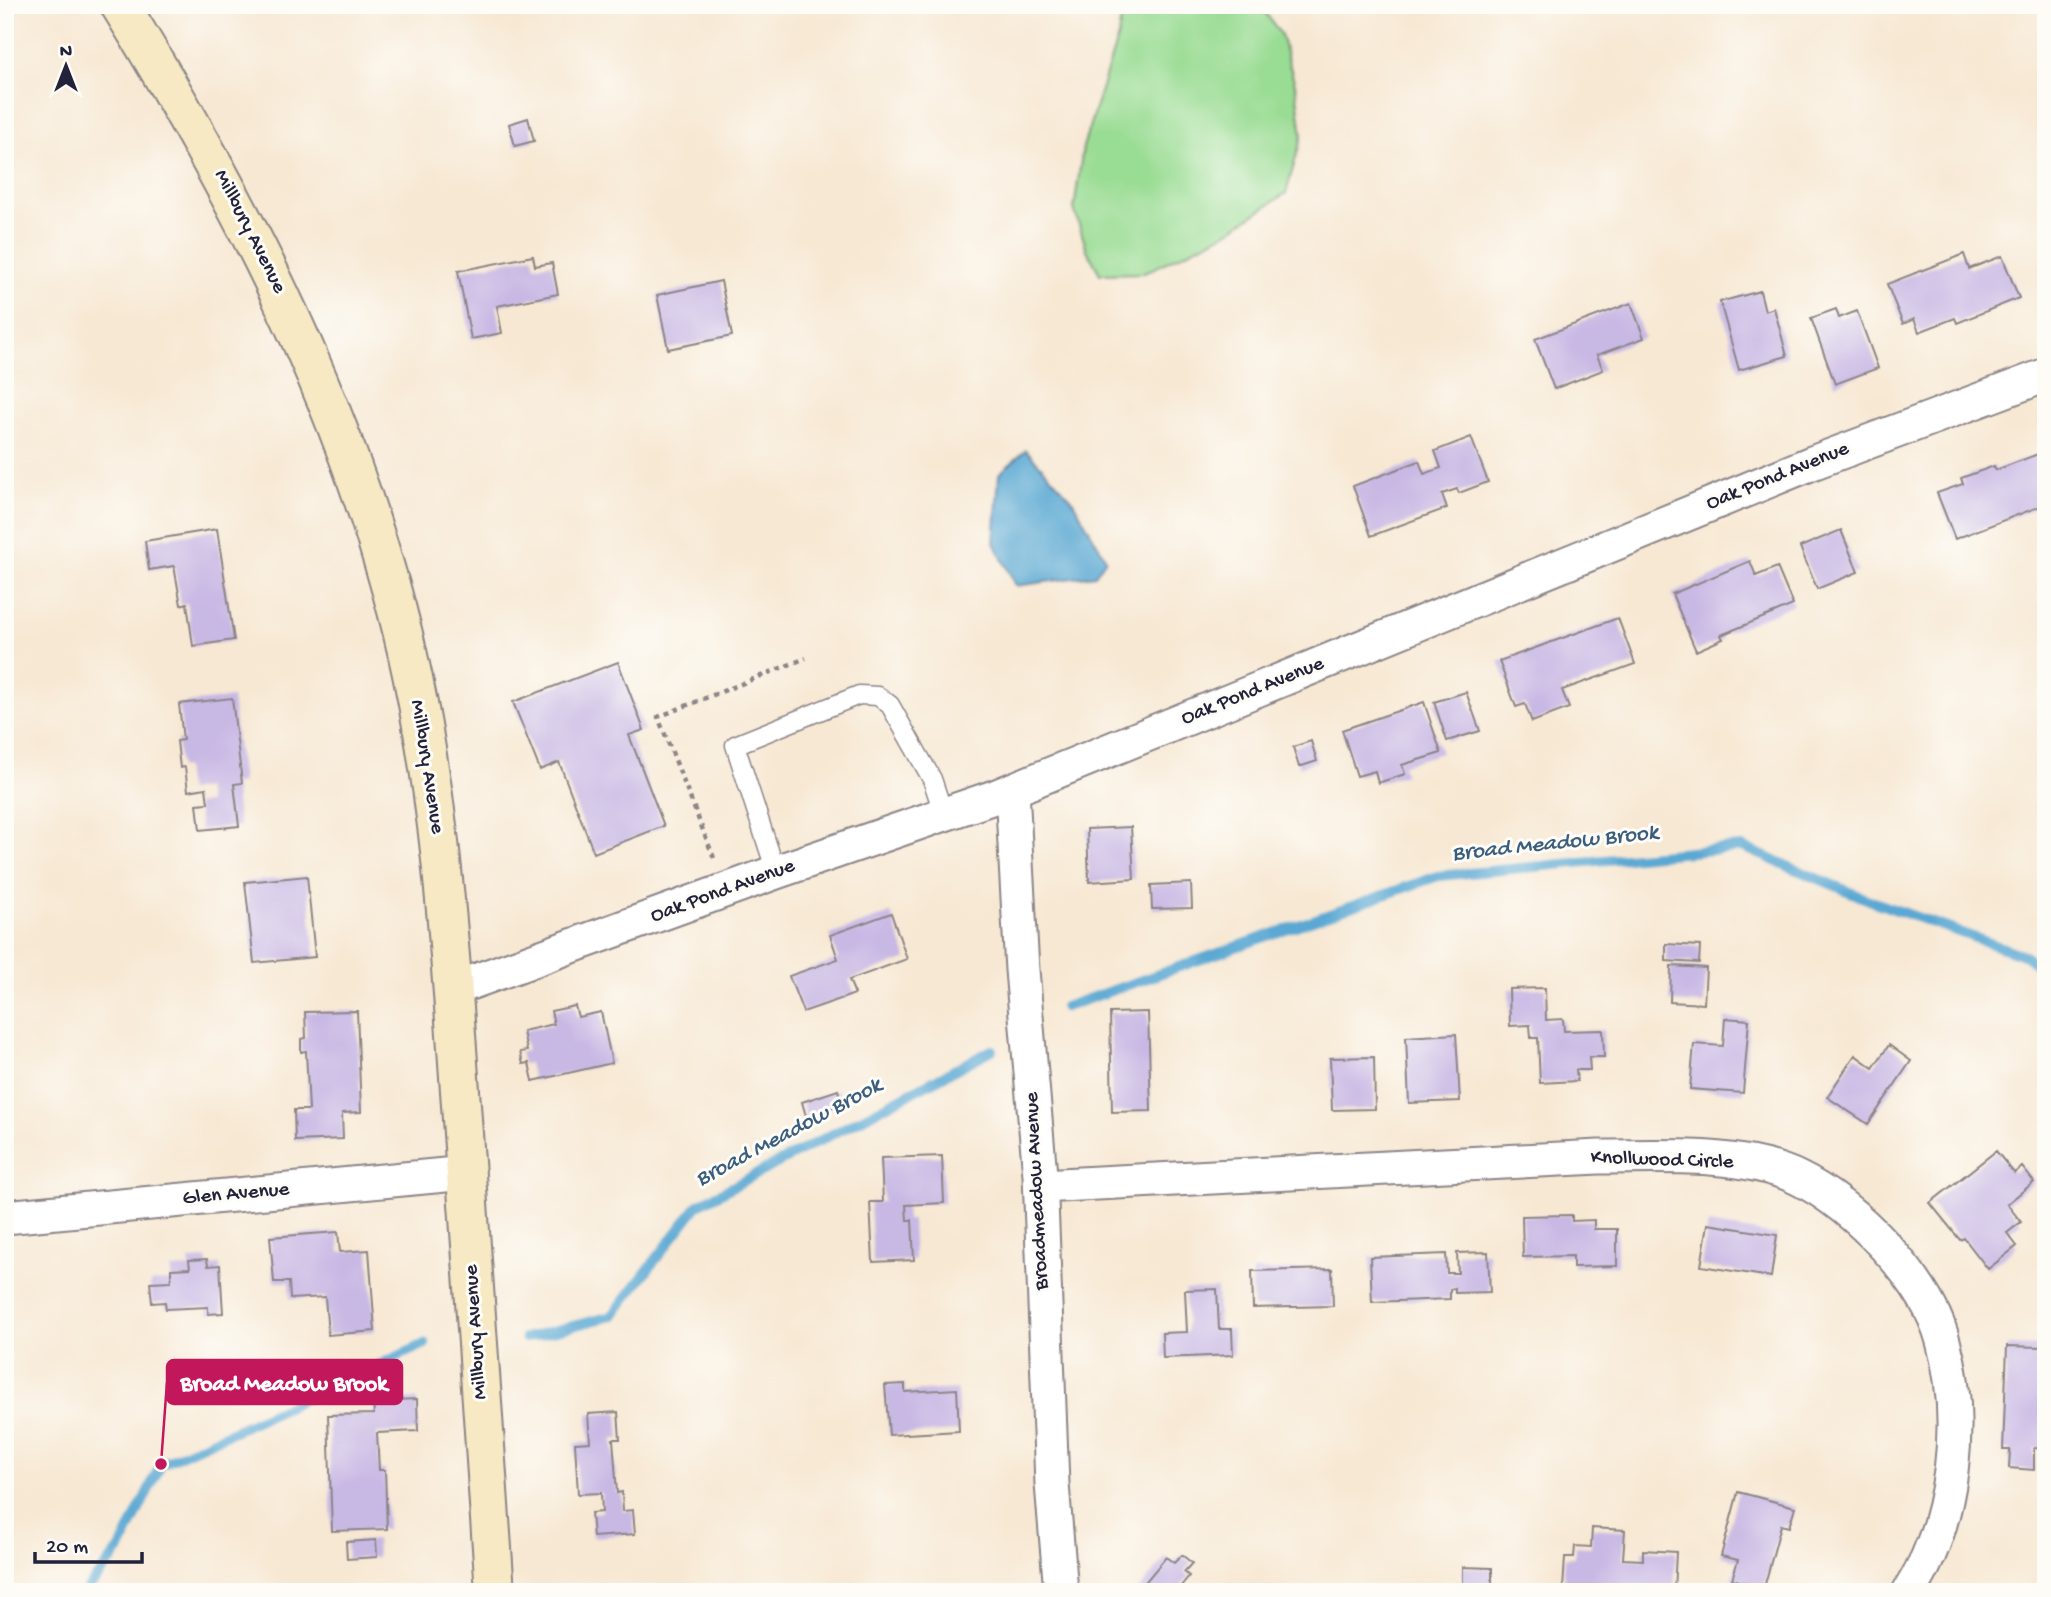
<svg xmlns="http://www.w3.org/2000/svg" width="2051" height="1597" viewBox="0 0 2051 1597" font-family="'Gochi Hand',sans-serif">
	<rect width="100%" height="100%" fill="#fdfcf7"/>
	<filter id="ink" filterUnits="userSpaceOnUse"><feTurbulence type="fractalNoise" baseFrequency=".0143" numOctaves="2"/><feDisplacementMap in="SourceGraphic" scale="14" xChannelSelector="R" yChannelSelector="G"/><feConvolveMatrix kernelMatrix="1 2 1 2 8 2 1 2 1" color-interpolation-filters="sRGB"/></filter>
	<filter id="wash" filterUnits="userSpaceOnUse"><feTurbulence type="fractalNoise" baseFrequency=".00686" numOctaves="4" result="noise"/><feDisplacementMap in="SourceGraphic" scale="28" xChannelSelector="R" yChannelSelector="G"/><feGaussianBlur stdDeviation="1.57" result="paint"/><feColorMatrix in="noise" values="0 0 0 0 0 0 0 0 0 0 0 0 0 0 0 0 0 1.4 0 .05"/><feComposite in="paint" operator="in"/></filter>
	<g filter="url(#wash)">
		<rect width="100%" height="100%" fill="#f7e8d3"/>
		<path fill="#99dc93" stroke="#5e7f67" stroke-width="2" d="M1123,5H1260L1281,35L1296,88L1302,136L1286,193L1226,233L1144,273L1100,274L1087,250L1074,209L1083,147L1118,36Z"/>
		<path fill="#5aa8d3" stroke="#3e6587" stroke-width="2" d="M1026,450L1071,498L1106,559L1095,575L1016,586L994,543L999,474Z"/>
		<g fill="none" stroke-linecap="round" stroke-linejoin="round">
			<path stroke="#5aa8d3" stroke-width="10" d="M1065,1007L1438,876L1742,847L1874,902L2026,956L2046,972
				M525,1338L612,1316L698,1205L992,1050
				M85,1592L120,1549L161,1464L425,1344"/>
		</g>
		<g id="blocks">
			<path fill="#c8b8e4" d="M528,118L534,141L515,146L509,124Z
				M1964,254L1969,269L2002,256L2019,298L1957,323L1955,318L1919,332L1914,319L1903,324L1887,284Z
				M533,256L535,266L552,263L558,294L497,306L502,333L471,339L458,271Z
				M721,281L732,336L668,349L657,295Z
				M1760,291L1765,311L1774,308L1787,356L1739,370L1720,302Z
				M1631,303L1644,338L1597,355L1603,370L1554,389L1535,339Z
				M1836,309L1839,318L1857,311L1878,368L1835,384L1811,318Z
				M1471,437L1488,482L1459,493L1457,489L1442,494L1447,508L1371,536L1353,486L1419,461L1424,474L1441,468L1435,451Z
				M2046,451V504L1955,539L1937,493L1963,484L1961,478L1994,466L1996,470Z
				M217,529L234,640L193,646L187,603L181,605L174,566L149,570L145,541Z
				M1841,530L1858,572L1817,589L1800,547Z
				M1750,561L1756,576L1777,567L1793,605L1721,635L1723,639L1696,651L1672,594Z
				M1618,618L1635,664L1562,690L1569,708L1532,722L1525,704L1516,707L1499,661Z
				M618,662L644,730L629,735L664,826L594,853L559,762L540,770L513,702Z
				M1466,692L1480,731L1447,741L1434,702Z
				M232,698L242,783L234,784L239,826L200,830L197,804L208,803L206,788L188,791L185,767L180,768L177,741L183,740L179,704Z
				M1424,702L1441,753L1402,765L1405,774L1378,783L1375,771L1357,776L1342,730Z
				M1311,741L1317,761L1299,767L1293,747Z
				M1131,827L1134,879L1089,882L1087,829Z
				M307,876L315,957L254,963L245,882Z
				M1191,883L1192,908L1152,909L1151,885Z
				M891,913L907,959L849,980L855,994L803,1012L789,976L838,959L830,935Z
				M1666,944L1700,946L1699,963L1666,961Z
				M1671,966L1706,968L1704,1004L1670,1002Z
				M1545,988L1546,1020L1563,1019L1564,1031L1603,1030L1604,1057H1589L1590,1070H1576L1577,1081L1540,1083L1538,1038H1531L1530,1025L1510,1026L1509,989Z
				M575,1006L578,1017L601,1012L612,1063L533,1081L529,1063L523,1064L520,1052L527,1051L523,1031L554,1024L551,1011Z
				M357,1011L361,1112L342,1113L343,1139L295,1141L294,1110H309L306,1051L301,1052V1039L306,1038L305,1012Z
				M1148,1012L1151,1111L1112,1112L1110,1013Z
				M1725,1018L1749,1020L1743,1093L1690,1089L1694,1044L1723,1046Z
				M1456,1034L1460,1101L1409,1103L1406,1037Z
				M1889,1045L1911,1061L1868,1124L1827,1097L1855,1055L1873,1068Z
				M1374,1057L1375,1109L1332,1110L1330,1058Z
				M838,1090L842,1104L806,1116L802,1102Z
				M1996,1151L2014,1173L2022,1167L2034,1182L2007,1204L2021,1222L2007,1233L2017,1246L1988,1269L1964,1238L1960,1240L1930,1203Z
				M942,1156L944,1203L906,1205L907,1220H912L914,1260L873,1262L870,1202H883L881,1158Z
				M1572,1215V1221L1594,1220V1229H1617V1266L1573,1267V1256L1523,1257L1522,1216Z
				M1708,1224L1777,1235L1771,1277L1701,1266Z
				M338,1232L340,1252L369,1250L375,1331L328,1335L325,1297L290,1299L289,1282H274L270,1237Z
				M1488,1252L1490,1292L1455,1293V1288L1450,1289V1299L1372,1302L1370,1257L1446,1254L1447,1273H1458L1457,1253Z
				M207,1259L208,1266L220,1265L223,1313L208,1314V1307L166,1309L165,1302L152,1303L150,1282L171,1281V1269L190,1268L189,1260Z
				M1332,1269L1333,1306L1253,1308L1252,1271Z
				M1217,1289L1219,1329H1232L1233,1355L1163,1358L1162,1333L1187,1332L1185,1290Z
				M2007,1346L2046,1347V1449L2034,1448V1470L2009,1468L2010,1450H2003Z
				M905,1384V1392L957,1389L959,1431L889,1435L885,1385Z
				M417,1399L418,1431L377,1433L379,1470H385L387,1529L332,1531L328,1415L374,1414L373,1401Z
				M618,1412L620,1439H613L617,1493L622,1492L623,1511L633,1510L635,1534L593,1537L591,1513L602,1512L601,1493L578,1494L575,1443L590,1442L588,1414Z
				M1738,1492L1795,1507L1789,1527L1781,1525L1764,1588L1732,1579L1738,1560L1721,1556Z
				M1592,1528L1625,1530L1623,1559L1643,1560V1550L1676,1552L1674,1592L1563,1590L1565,1557H1574L1575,1546L1591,1547Z
				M376,1540L377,1557L347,1559L346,1542Z
				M1182,1555L1192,1563L1184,1572L1189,1576L1181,1586L1187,1592H1137L1166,1557L1174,1563Z
				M1463,1567L1492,1568V1589H1521V1592H1399V1586L1463,1587Z"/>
		</g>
	</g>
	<g filter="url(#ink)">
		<use href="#blocks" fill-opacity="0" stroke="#8c8587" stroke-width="2"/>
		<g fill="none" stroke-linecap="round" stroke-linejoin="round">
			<g stroke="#8c8587" stroke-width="21">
				<path id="service" d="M776,872L735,745L859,695L878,696L890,705L932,779L944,815"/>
			</g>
			<g stroke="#8c8587" stroke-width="37">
				<path id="minor" d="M1012,790L1022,970L1040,1175L1052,1484L1061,1592
					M453,989L776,872L997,796L1812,463L2046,375
					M1041,1186L1599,1157C1659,1157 1743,1151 1798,1178C1854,1205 1927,1280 1943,1341C1965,1420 1954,1523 1909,1592
					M5,1217L466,1173"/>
			</g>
			<g stroke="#8c8587" stroke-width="42">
				<path id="secondary" d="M120,5C234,190 334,381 392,592C436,749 448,915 459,1077C472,1249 483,1420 495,1592"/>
			</g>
			<path stroke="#8c8587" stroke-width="4.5" stroke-dasharray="5 5" stroke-linecap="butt" d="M714,858L658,717L806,658"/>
			<use href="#service" stroke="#fff" stroke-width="18"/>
			<use href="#minor" stroke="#fff" stroke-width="33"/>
			<use href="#secondary" stroke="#f6e9c3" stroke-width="38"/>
		</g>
	</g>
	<g text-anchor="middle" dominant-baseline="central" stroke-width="6" stroke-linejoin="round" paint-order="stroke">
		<g font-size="21" fill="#22223b" stroke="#fdfcf7">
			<text transform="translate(249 232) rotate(63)">Millbury Avenue</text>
			<text transform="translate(1778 477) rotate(-22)">Oak Pond Avenue</text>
			<text transform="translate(1253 692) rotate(-22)">Oak Pond Avenue</text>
			<text transform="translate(426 767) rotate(81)">Millbury Avenue</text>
			<text transform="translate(723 892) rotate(-20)">Oak Pond Avenue</text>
			<text transform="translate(1662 1161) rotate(2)">Knollwood Circle</text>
			<text transform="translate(1038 1191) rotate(-93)">Broadmeadow Avenue</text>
			<text transform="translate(236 1195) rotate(-5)">Glen Avenue</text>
			<text transform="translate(477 1332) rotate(-94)">Millbury Avenue</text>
		</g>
		<g font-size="23" font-style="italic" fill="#3b5e7f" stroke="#fdfcf7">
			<text transform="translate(1555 844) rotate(-6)">Broad Meadow Brook</text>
			<text transform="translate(789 1133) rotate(-28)">Broad Meadow Brook</text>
		</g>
	</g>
	<path fill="none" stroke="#c2185b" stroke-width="2.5" d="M161 1464L167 1382"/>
	<circle fill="#c2185b" stroke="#fdfcf7" stroke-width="2.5" cx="161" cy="1464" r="7"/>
	<rect fill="#c2185b" stroke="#c2185b" stroke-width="2.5" x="167" y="1360" width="235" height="44" rx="7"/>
	<g font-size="23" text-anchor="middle" font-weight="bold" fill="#fff">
		<text x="284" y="1390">Broad Meadow Brook</text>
	</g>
	<rect width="2051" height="1597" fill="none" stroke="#fdfcf7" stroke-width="28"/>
	<g transform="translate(66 66)" stroke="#fdfcf7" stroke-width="5" paint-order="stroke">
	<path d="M0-5L12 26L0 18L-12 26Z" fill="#22223b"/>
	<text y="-10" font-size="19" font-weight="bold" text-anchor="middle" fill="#22223b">N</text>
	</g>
	<path d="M35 1552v10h107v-10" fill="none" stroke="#22223b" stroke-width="3.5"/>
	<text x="46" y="1552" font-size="21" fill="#22223b" stroke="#fdfcf7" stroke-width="5" paint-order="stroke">20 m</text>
</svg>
